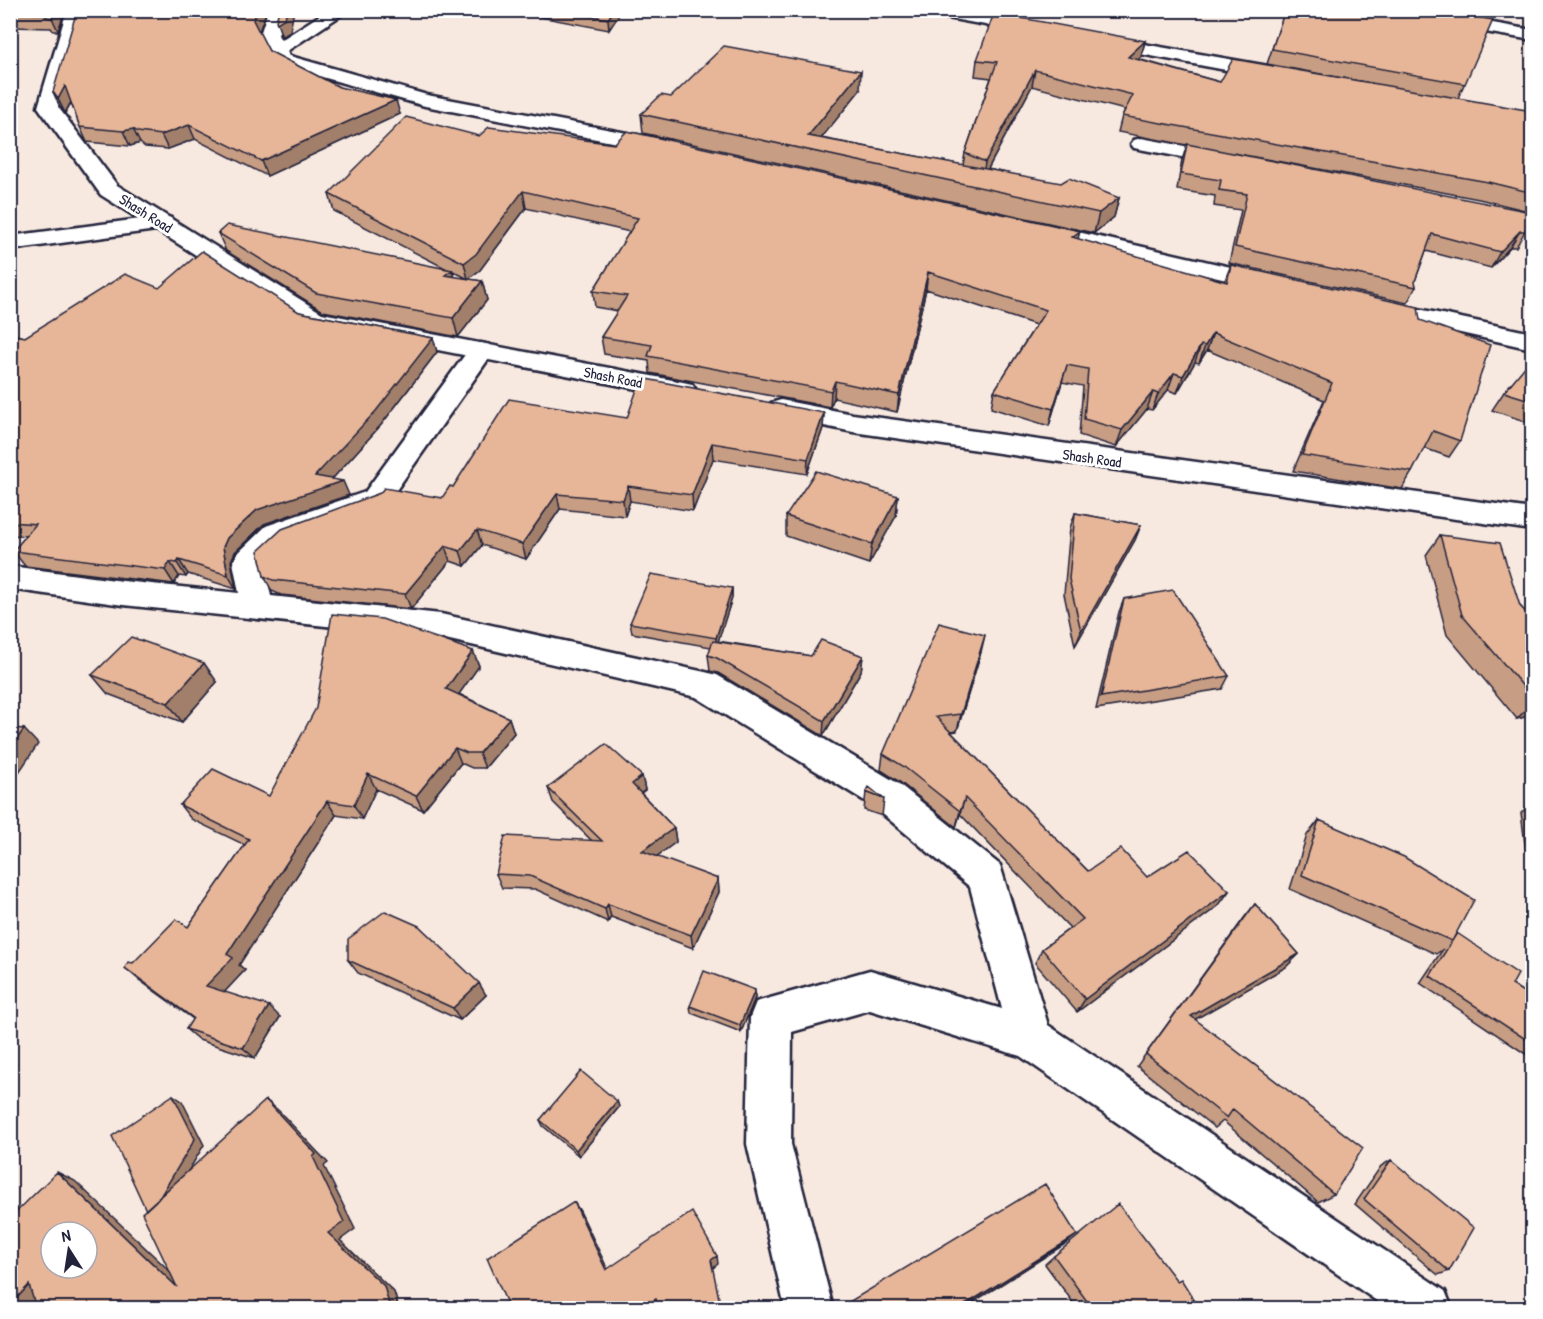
<svg xmlns="http://www.w3.org/2000/svg" width="1543" height="1319" viewBox="0 0 1543 1319" font-family="'Patrick Hand',sans-serif">
	<rect width="100%" height="100%" fill="#f8e9e0"/>
	<filter id="ink" filterUnits="userSpaceOnUse"><feTurbulence type="fractalNoise" baseFrequency=".0167" numOctaves="2"/><feDisplacementMap in="SourceGraphic" scale="12" xChannelSelector="R" yChannelSelector="G"/><feConvolveMatrix kernelMatrix="1 2 1 2 8 2 1 2 1" color-interpolation-filters="sRGB"/></filter>
	<g filter="url(#ink)">
		<g fill="none" stroke-linecap="round" stroke-linejoin="round">
			<g stroke="#22223b" stroke-width="5">
				<path id="minor" d="M268,10H286L278,35L281,40L328,10H349L287,51L290,56L427,95L664,140L671,142L674,146L671,150L664,152L425,106L276,64L260,35Z
					M923,10H963L1035,24L1044,29L1035,34L931,15Z
					M1378,10H1420L1532,30V40L1386,15Z
					M1098,36L1274,67L1284,73L1274,79L1092,45L1089,41L1092,37Z
					M1141,138L1228,154L1235,156L1239,160L1235,164L1228,166L1134,148L1131,144L1134,140Z
					M163,216L171,218L174,223L171,228L10,250V236Z
					M1043,224L1270,276L1278,278L1282,283L1278,288L1270,290L1035,236L1032,231L1035,226Z
					M1376,300L1532,333V349L1367,312L1364,307L1367,302Z
					M481,343L490,345L494,351L385,506L288,542L264,565L271,596L441,614L705,672L717,675L899,784L1000,865L1048,1025L1445,1291L1452,1308H1387L1020,1056L870,1010L792,1032L791,1144L833,1308H785L747,1144L750,1017L756,1002L870,970L1002,1009L970,887L873,806L696,697L441,638L123,605L10,589V566L123,581L239,593L233,562L237,554L266,526L365,492L472,345Z"/>
			</g>
			<g stroke="#22223b" stroke-width="5">
				<path id="tertiary" d="M67,10H85L58,107L117,185L322,313L683,382L692,384L696,390L692,396L683,398L305,324L101,195L38,107Z
					M781,400L853,414L1532,509V530L853,432L771,415L767,409L771,403Z"/>
			</g>
			<use href="#minor" fill="#fff" fill-rule="evenodd"/>
			<use href="#tertiary" fill="#fff" fill-rule="evenodd"/>
		</g>
		<path fill="#c79d83" stroke="#22223b" stroke-width="1.5" fill-rule="evenodd" d="M10,10H65L58,31H53L51,28L10,27Z
			M267,10L259,32L269,51L339,87L400,114L267,176L195,139L168,149L145,147L140,143L130,146L87,142L80,127L71,103L65,113L60,107L53,92Z
			M503,10H622L609,30Z
			M1285,10H1497L1458,98L1533,115V212L1479,199L1233,153L1525,231L1516,247H1510L1491,268L1426,251L1415,281L1416,287L1407,303L1229,263L1241,210L1214,206L1215,196L1177,190L1182,160L1187,145L1118,132L1122,116L1125,110L1032,86L988,169L1119,198L1114,217L1094,233L643,133L641,114L671,97L860,90L821,138L963,165L965,153L991,78L975,76L977,60L1145,41L1141,57L1138,59L1220,82L1375,84L1267,64Z
			M479,136L1078,239L1224,282L1231,265L1420,320L1460,441L1449,457L1424,448L1412,472L1402,489L1293,471L1324,400L1207,350L1199,363L1195,362L1177,393L1168,390L1152,410L1147,409L1116,447L1079,435L1083,386L1062,382L1049,426L991,408L994,391L1036,325L926,289L897,412L834,398L830,407L650,373L649,361L604,354L601,337L618,311L595,307L593,291L630,232L526,208L480,270L468,279L482,281L487,300L458,337L323,311L226,251L218,233L447,269L334,211L329,194ZM453,271L468,279L454,277Z
			M159,288L299,312L433,338L437,352L381,425L332,479L349,495L264,524L235,552L231,561L236,589L188,574L186,577L179,576L174,584L25,566L13,551L26,536L10,535V334L25,337Z
			M1533,358V424L1492,410L1504,392Z
			M824,413L823,428L807,474L713,459L693,511L630,501L625,516L560,509L526,559L482,545L465,566L450,561L411,609L281,595L272,591L264,576L442,498L453,487L627,418Z
			M898,496L896,516L869,564L786,536V516Z
			M1075,513L1141,525L1135,540L1075,646L1064,594L1070,528Z
			M1440,535L1520,606L1533,620V715L1517,719L1447,635L1426,555Z
			M732,588V598L718,641L811,656H863L861,671L823,736L718,673L710,671L708,655L711,647L632,633L630,623Z
			M1124,599L1229,676L1222,689L1096,709L1119,612Z
			M473,651L479,666L459,694L509,718L514,733L485,768H472L461,763L423,810L376,789L362,819L336,815L239,965L245,970L224,992L280,1017L255,1058L199,1040L186,1029L193,1019L139,980L125,968L188,927L245,845L191,819L180,805L269,796Z
			M981,652L957,731L951,732L1088,871L1147,877L1229,891L1218,906L1077,1012L1035,963L1042,949L1070,928L960,814L956,827L900,782L881,770L883,754Z
			M92,675L217,682L182,722L108,694Z
			M642,776L645,790L641,793L674,828L676,842L656,857L718,879L719,892L693,948L611,917L608,922L535,889L502,888L496,874L591,840L553,802L548,788Z
			M866,792L884,799L882,816L864,810Z
			M1530,804H1533V853L1526,852L1521,813Z
			M1319,820L1455,935L1512,985L1533,998V1059L1420,983L1443,949L1436,954L1290,889L1307,835Z
			M1255,904L1299,954L1286,967L1195,1019L1334,1194L1318,1202L1223,1121L1215,1128L1137,1066L1244,918Z
			M348,960L486,995L460,1020L358,973Z
			M755,998L741,1032L691,1013L690,1006Z
			M617,1101L619,1107L579,1156L543,1126L540,1120Z
			M1391,1160L1449,1271L1438,1275L1355,1204L1381,1166Z
			M1054,1256L1176,1281L1199,1308H1077L1045,1264Z"/>
		<path fill="#a27f6a" stroke="#22223b" stroke-width="1.5" d="M54,10H65L58,31L52,18Z
			M257,10H267L258,34L253,20Z
			M287,10H294L290,32L282,37L277,23Z
			M614,10H622L609,30L608,19Z
			M1145,41L1141,57L1125,72L1128,57Z
			M1035,70L1032,86L983,178L985,162Z
			M861,71L860,90L811,151L808,136Z
			M65,86L72,100L65,113L58,99Z
			M396,100L400,114L267,176L261,161Z
			M189,125L195,139L168,149L161,135Z
			M133,129L140,143L130,146L123,131Z
			M523,191L526,208L480,270L468,279L464,263Z
			M1119,198L1114,217L1094,233L1099,213Z
			M10,203L18,215L10,228Z
			M1080,231L1076,247L1072,237Z
			M1520,231L1510,247L1491,268L1500,252Z
			M452,270L457,288L445,275Z
			M928,272L926,289L897,412L899,395Z
			M482,281L487,300L458,337L453,318Z
			M1213,333L1207,350L1199,363L1205,346Z
			M433,338L437,352L381,425L325,487L343,481L349,495L264,524L235,552L231,561L236,589L228,575L223,547L227,538L257,510L315,476Z
			M1201,345L1195,362L1177,393L1183,376Z
			M1067,365L1062,382L1049,426L1053,409Z
			M1174,373L1168,390L1152,410L1158,394Z
			M835,381L834,398L830,407L831,391Z
			M1153,392L1147,409L1116,447L1122,430Z
			M824,413L823,428L807,474L808,459Z
			M712,443L713,459L693,511L692,495Z
			M628,486L630,501L625,516L623,500Z
			M557,494L560,509L526,559L522,544Z
			M898,496L896,516L869,564L872,544Z
			M1141,525L1135,540L1075,646L1081,631Z
			M477,530L482,545L465,566L460,551Z
			M445,546L450,561L411,609L405,594Z
			M179,560L188,574L186,577L177,563Z
			M170,562L179,576L174,584L165,570Z
			M732,588V598L716,648V638Z
			M985,635L981,652L957,731L961,714Z
			M473,651L479,666L452,704L446,689Z
			M863,656L861,671L823,736L824,721Z
			M204,663L217,682L182,722L168,703Z
			M1533,702V715L1517,719Z
			M509,718L514,733L485,768L479,753Z
			M24,729L38,744L15,778L10,773V749Z
			M455,748L461,763L423,810L416,796Z
			M368,774L376,789L362,819L354,805Z
			M642,776L645,790L635,798L632,784Z
			M965,798L960,814L956,827L960,811Z
			M327,801L336,815L239,965L245,970L219,998L206,986Z
			M674,828L676,842L645,865L642,851Z
			M718,879L719,892L693,948L691,935Z
			M1229,891L1218,906L1077,1012L1085,999Z
			M608,904L611,917L608,922L605,909Z
			M1299,954L1286,967L1180,1028L1191,1016Z
			M479,983L486,995L460,1020L453,1008Z
			M755,990V998L741,1032L740,1025Z
			M269,1006L280,1017L255,1058L243,1048Z
			M173,1095L182,1101L204,1145L159,1220Z
			M266,1100L279,1111L328,1163L324,1166L355,1229L340,1240L394,1292L399,1308H390L328,1233Z
			M617,1101L619,1107L579,1156L576,1150Z
			M57,1172L75,1181L193,1293L177,1287Z
			M574,1202L580,1211L612,1278L606,1270Z
			M1077,1235L1067,1243L964,1308H960Z
			M717,1256L718,1264L713,1268L711,1260Z
			M29,1285L49,1291L33,1308H20L10,1306V1305Z
			M656,1299L660,1306L655,1308H642Z"/>
		<path fill="#e7b698" stroke="#22223b" stroke-width="1.5" fill-rule="evenodd" d="M10,10H54L52,18L46,17V14L10,13Z
			M77,10H257L253,20L269,51L339,87L396,100L261,161L189,125L161,135L138,132L133,129L123,131L80,127L65,86L58,99L53,92Z
			M279,10H287L285,18L277,23L276,21Z
			M560,10H614L608,19Z
			M1285,10H1437L1493,20L1465,84L1272,49Z
			M994,13L1145,41L1128,57L1220,82L1233,59L1526,110L1527,114L1533,115V193L1488,182L1122,116L1133,95L1035,70L985,162L965,153L997,62L977,60Z
			M724,46L861,71L808,136L1061,183L1069,178L1119,198L1099,213L641,114L661,95L671,97Z
			M406,117L479,136L489,127L614,144L627,131L1080,231L1072,237L1227,282L1231,265L1418,307L1420,320L1490,345L1460,441L1433,431L1412,472L1302,455L1332,383L1213,333L1205,346L1201,345L1183,376L1174,373L1158,394L1153,392L1122,430L1084,419L1088,369L1067,365L1053,409L994,391L1046,310L928,272L899,395L835,381L831,391L648,356L652,345L601,337L627,296L593,291L638,218L523,191L476,254L464,263L329,194Z
			M1187,144L1531,212L1525,231H1520L1500,252L1432,234L1415,281L1416,287L1235,247L1247,194L1219,190L1221,180L1181,174Z
			M227,225L452,270L445,275L482,281L453,318L316,293L218,233Z
			M202,251L299,312L433,338L376,411L315,476L343,481L257,510L227,538L223,547L228,575L179,560L177,563L170,562L165,570L13,551L36,524L10,522V334L25,337L125,274L159,288Z
			M1532,358L1533,401L1504,392Z
			M641,378L824,413L808,459L712,443L692,495L628,486L623,500L557,494L522,544L477,530L460,551L445,546L405,594L273,580L264,576L258,551L282,529L380,493L384,488L442,498L450,486L453,487L509,399L627,418Z
			M816,471L898,496L872,544L786,516Z
			M1075,513L1141,525L1081,631L1069,579Z
			M1440,535L1500,543L1520,606L1533,620V698L1462,615Z
			M651,574L732,588L716,638L630,623Z
			M1173,590L1229,676L1101,697L1124,599Z
			M332,614L382,619L473,651L446,689L509,718L479,753H467L455,748L416,796L368,774L354,805L327,801L227,954L233,958L206,986L269,1006L243,1048L186,1029L193,1018L125,968L128,962L133,963L176,919L188,927L249,839L180,805L213,769L269,796L316,708Z
			M939,623L985,635L961,714L936,717L1088,871L1121,849L1147,877L1189,850L1229,891L1085,999L1042,949L1083,919L965,798L960,811L903,766L883,754Z
			M131,637L204,663L168,703L92,675Z
			M821,640L863,656L824,721L717,658L708,655L713,641L811,656Z
			M10,728L24,729L10,749Z
			M606,744L642,776L632,784L674,828L642,851L718,879L691,935L608,904L605,909L530,876L496,874L505,836L602,841L548,788Z
			M869,787L884,799L866,792Z
			M1530,804H1533V819Z
			M1319,820L1404,857L1474,900L1452,941L1302,875Z
			M1255,904L1299,954L1191,1016L1363,1148L1334,1194L1233,1109L1227,1118L1146,1054Z
			M385,911L419,926L479,983L453,1008L348,960V939Z
			M1457,933L1518,974L1512,985L1533,998V1044L1430,976Z
			M704,971L755,990L740,1025L690,1006Z
			M581,1071L617,1101L576,1150L540,1120Z
			M173,1095L195,1139L160,1197L146,1210L112,1136Z
			M266,1100L316,1154L313,1157L344,1222L328,1233L384,1286L390,1308H36L29,1285L10,1305V1218L57,1172L177,1287L142,1213ZM51,1232H87V1268H51Z
			M1391,1160L1474,1228L1449,1271L1364,1199Z
			M1045,1184L1077,1235L960,1308H839Z
			M574,1202L606,1270L692,1212L717,1256L711,1260L721,1308H658L656,1299L642,1308H509L487,1258Z
			M1118,1204L1177,1281L1181,1279L1199,1308H1092L1054,1256Z"/>
	</g>
	<g text-anchor="middle" dominant-baseline="central" stroke-width="6" stroke-linejoin="round" paint-order="stroke">
		<g font-size="15" fill="#22223b" stroke="#fff">
			<text transform="translate(146 213) rotate(32)">Shash Road</text>
			<text transform="translate(613 377) rotate(11)">Shash Road</text>
			<text transform="translate(1092 458) rotate(8)">Shash Road</text>
		</g>
	</g>
	<rect width="1543" height="1319" fill="none" stroke="#fff" stroke-width="36"/>
	<rect x="18" y="18" width="1507" height="1283" fill="none" stroke="#22223b" stroke-width="2" filter="url(#ink)"/>
	<g transform="translate(69 1250) rotate(348)"><circle r="28" fill="#ffffff" stroke="#a7a7b1" stroke-width="1.5"/>
	<path d="M0-4.5L10 22L0 15L-10 22Z" fill="#22223b"/>
	<text y="-9" font-size="16" font-weight="bold" text-anchor="middle" fill="#22223b">N</text>
	</g>
</svg>
